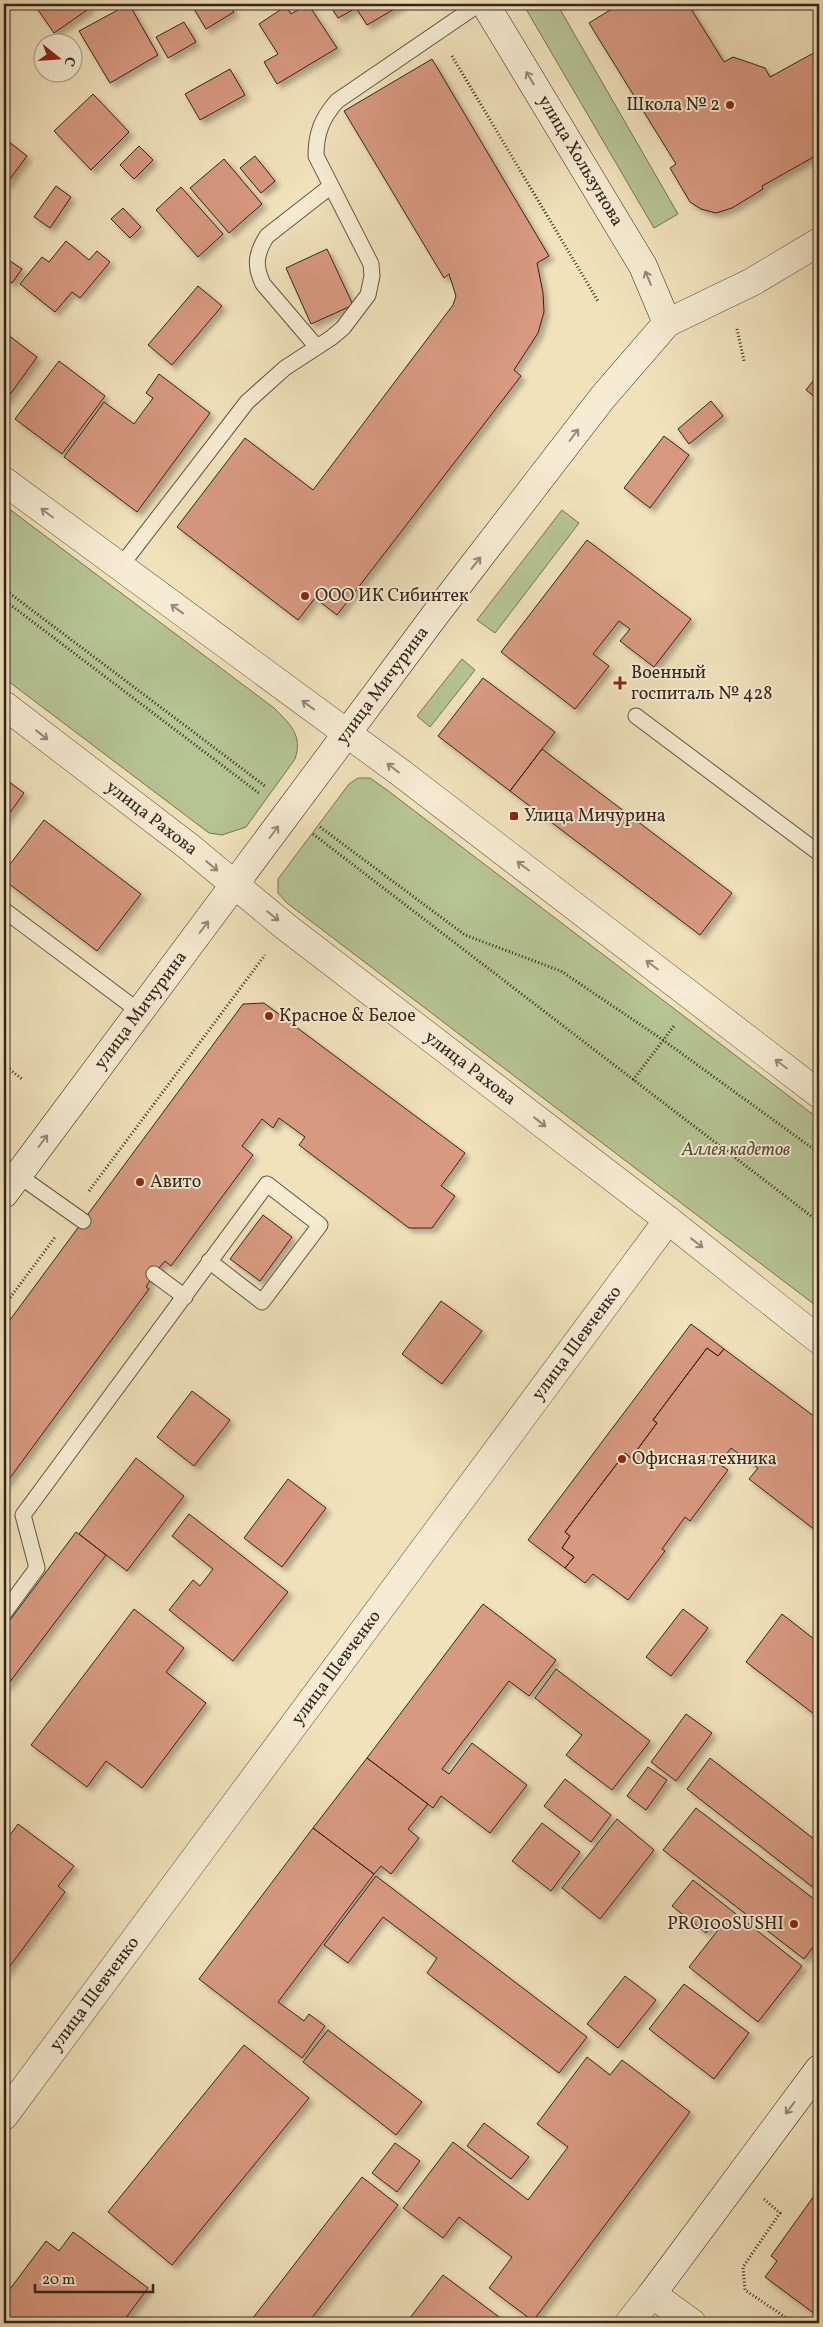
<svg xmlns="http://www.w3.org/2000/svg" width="823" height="2327" viewBox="0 0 823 2327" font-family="Vollkorn,serif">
	<defs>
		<filter id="shadow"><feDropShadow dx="4.5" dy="4.5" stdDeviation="2.5" flood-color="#0004"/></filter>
	</defs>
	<rect width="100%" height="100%" fill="#f1e2bc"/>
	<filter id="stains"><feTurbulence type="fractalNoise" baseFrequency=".004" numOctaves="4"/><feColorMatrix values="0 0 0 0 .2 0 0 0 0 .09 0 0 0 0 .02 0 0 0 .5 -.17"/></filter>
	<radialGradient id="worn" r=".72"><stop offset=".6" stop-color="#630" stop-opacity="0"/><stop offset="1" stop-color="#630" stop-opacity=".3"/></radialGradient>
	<path fill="#b6c494" stroke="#757458" d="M523,4H557L678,214L654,228Z
		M4,505L274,708C290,724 303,735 295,759L246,827L222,835L209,833L4,678Z
		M562,510L579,523L495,633L477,620Z
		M462,659L475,670L430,727L417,716Z
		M358,778H370L387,790L819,1119V1308L287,903L278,893V879L349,784Z"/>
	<path fill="#d79980" stroke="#34241d" filter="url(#shadow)" d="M34,4H87L90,8L54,33Z
		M129,4L158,55L110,83L79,31Z
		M191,4H229L234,12L206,29Z
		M308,4L337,48L277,84L264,62L278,54L259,24L286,6L291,14Z
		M329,4H403L367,25L356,8L338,18Z
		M620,4H688L724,62L733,57L765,68L770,77L819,50V154L762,186L763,189L732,208L716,213L701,209L690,202L670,168L676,164L589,23Z
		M184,22L196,42L168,58L156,37Z
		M432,59L549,256L537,263L543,293L544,312L538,333L514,370L521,376L337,615L315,598L298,620L177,527L245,438L313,490L453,305L456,296L449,274L444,278L344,111Z
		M230,69L245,95L200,120L185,94Z
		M93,94L129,132L91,170L54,131Z
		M4,138L27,156L4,187Z
		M139,146L153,160L134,179L120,165Z
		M255,156L275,181L261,193L240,168Z
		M224,159L262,204L229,233L190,188Z
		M56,186L71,197L50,228L34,217Z
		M181,187L223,234L198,257L156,210Z
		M123,208L141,227L130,238L111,219Z
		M66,241L89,260L97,251L110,262L80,298L72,292L55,312L20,284L42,257L49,262Z
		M327,249L353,305L311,324L286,268Z
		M4,257L22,269L12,283L4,277Z
		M198,286L222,306L172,365L148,345Z
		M4,332L37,357L4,403Z
		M59,361L105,396L62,454L15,419Z
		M819,373V400L806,390Z
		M159,374L210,413L137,512L64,457L104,402L134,424L153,398L146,393Z
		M711,401L723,416L689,444L678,429Z
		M664,436L689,455L650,508L624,488Z
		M587,540L691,619L654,667L620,641L630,629L619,621L593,654L609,666L575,709L501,652Z
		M483,678L555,732L510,791L438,736Z
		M542,749L732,893L700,935L510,791Z
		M4,778L24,793L4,821Z
		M44,820L141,894L97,951L4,880V872Z
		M264,1003L465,1153L441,1186L455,1196L432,1228H409L299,1145L305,1137L279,1118L273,1128L262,1119L242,1146L253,1155L171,1266L165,1261L154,1274L146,1287L149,1289L4,1486V1328L243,1004Z
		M263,1215L292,1237L260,1281L230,1259Z
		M441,1301L482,1331L442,1384L402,1354Z
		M691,1324L724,1349L718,1356L707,1348L653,1420L657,1423L631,1458L625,1453L565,1532L570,1536L562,1548L574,1557L565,1568L528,1540Z
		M707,1348L718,1356L724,1349L819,1420V1533L749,1479L758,1468L731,1448L719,1464L728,1470L690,1521L685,1517L662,1549L665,1551L628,1600L593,1574L585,1583L565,1568L574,1557L562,1548L570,1536L565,1532L625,1453L631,1458L657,1423L653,1420Z
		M192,1391L230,1420L194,1466L157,1437Z
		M136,1458L184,1496L127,1571L79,1534Z
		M288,1479L326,1508L282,1567L244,1538Z
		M189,1514L288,1592L233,1661L169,1610L193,1580L200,1586L213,1569L172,1536Z
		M76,1532L106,1555L6,1687L4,1685V1628Z
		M483,1604L556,1660L529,1696L509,1681L442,1769L449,1774L472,1743L527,1785L490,1833L441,1796L433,1808L367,1758Z
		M134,1609L184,1648L166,1672L206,1703L142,1788L106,1761L87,1787L31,1745Z
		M683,1609L708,1628L671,1676L646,1657Z
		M782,1614L819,1643V1708L814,1714L746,1662Z
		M556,1669L650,1741L612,1790L566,1755L582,1735L535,1698Z
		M686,1714L712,1733L676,1781L651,1762Z
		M367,1758L428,1804L408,1829L419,1838L391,1874L381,1866L374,1874L313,1828Z
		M710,1758L819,1843V1892L687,1789Z
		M648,1767L667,1780L646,1810L627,1796Z
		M565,1779L611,1815L591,1842L544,1806Z
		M696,1808L819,1903V1939L804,1959L663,1850Z
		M617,1819L654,1850L600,1919L562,1888Z
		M542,1823L580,1852L551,1891L512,1861Z
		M18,1824L74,1866L58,1886L65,1892L4,1974V1843Z
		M313,1828L374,1874L278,2002L304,2021L309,2014L325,2026L302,2058L199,1979Z
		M376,1876L587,2037L559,2073L427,1973L437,1958L383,1917L348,1963L324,1945Z
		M693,1880L802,1966L758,2022L689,1967L722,1925L715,1920L706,1933L672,1906Z
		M625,1976L656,2000L618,2048L587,2024Z
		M684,1984L749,2033L714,2079L649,2029Z
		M328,2030L422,2102L396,2135L303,2062Z
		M244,2045L309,2098L172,2265L108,2212Z
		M587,2057L610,2075L622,2060L690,2112L533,2321L489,2288L512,2257L459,2217L443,2238L403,2208L453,2142L528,2200L568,2147L537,2124Z
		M484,2123L529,2157L511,2179L467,2146Z
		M395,2143L420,2161L397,2192L372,2173Z
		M362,2177L398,2205L308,2323H249Z
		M819,2189V2317L765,2277L777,2261L771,2256Z
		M73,2232L148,2288L122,2323H4V2311L10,2302L4,2297L46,2241L59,2251Z
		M443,2275L507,2323H406Z"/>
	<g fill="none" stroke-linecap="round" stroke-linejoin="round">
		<g stroke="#635445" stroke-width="17">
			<path id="lane" d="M316,346L263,284C254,266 256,253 267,236L331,186
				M120,567L247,402L285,368L331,338L343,328L368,295L372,276L371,264L316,156C316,133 322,118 337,101L479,4
				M636,716L819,853
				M4,910L140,1012
				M18,1175L83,1221
				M154,1274L185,1297
				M4,1613L37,1568L23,1515L267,1184L320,1225L262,1302L209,1261"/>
		</g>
		<g stroke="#635445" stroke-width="29">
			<g id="street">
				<path d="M667,323L752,282L819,242"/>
				<path d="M4,481L401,773L819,1094"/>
				<path id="s1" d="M4,705L188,846L286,927L668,1220L819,1340"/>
				<path id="s2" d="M4,2116L668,1220"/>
				<path d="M629,2323L652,2294L692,2323"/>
			</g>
		</g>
		<g stroke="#34241d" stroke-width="29">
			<g id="secondary">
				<path id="s3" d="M4,1194L435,615L603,397L667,323L643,266L485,4"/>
				<path d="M652,2294L819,2069"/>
			</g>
		</g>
		<path stroke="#34241d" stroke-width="3" stroke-dasharray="1 2.5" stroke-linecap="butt" d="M452,56L598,301
			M737,329L744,361
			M4,589L265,786
			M4,600L260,794
			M320,827L465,935L561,971L663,1040L819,1153
			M313,834L819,1222
			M4,1065L22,1079
			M633,1080L674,1026
			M89,1191L265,955
			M4,1306L56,1236
			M764,2199L780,2213L743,2267L745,2290L794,2323"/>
		<use href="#lane" stroke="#f6ecd3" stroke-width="15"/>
		<use href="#street" stroke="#f6ecd3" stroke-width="28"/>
		<use href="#secondary" stroke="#f6ecd3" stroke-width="28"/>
	</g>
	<defs><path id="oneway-shaft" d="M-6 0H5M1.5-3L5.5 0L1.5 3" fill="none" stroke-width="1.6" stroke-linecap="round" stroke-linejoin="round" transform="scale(1.25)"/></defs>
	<g stroke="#958878">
		<use href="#oneway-shaft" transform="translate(530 78) rotate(-121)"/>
		<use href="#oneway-shaft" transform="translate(648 278) rotate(-113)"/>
		<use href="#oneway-shaft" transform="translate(574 435) rotate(-53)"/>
		<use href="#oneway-shaft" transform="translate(47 513) rotate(-143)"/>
		<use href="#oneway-shaft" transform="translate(476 563) rotate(-52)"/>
		<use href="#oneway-shaft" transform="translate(177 609) rotate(-144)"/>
		<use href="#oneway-shaft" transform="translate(308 705) rotate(-144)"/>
		<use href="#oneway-shaft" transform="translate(42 735) rotate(38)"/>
		<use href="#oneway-shaft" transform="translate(393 768) rotate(-143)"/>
		<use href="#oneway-shaft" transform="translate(274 832) rotate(-53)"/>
		<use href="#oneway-shaft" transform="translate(212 866) rotate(40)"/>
		<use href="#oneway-shaft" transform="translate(523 866) rotate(-143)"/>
		<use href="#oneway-shaft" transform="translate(273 916) rotate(39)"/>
		<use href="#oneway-shaft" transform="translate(204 927) rotate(-53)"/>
		<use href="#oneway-shaft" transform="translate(652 965) rotate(-143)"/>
		<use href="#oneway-shaft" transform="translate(781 1064) rotate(-143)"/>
		<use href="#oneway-shaft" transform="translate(540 1122) rotate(38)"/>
		<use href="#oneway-shaft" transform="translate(43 1141) rotate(-53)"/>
		<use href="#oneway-shaft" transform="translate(697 1243) rotate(38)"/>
		<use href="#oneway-shaft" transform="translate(790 2108) rotate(127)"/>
	</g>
	<g fill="#8f2418" stroke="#f6ecd3" stroke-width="2">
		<circle cx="730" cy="105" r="5"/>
		<circle cx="305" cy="596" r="5"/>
		<path d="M617.5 675.5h5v5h5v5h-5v5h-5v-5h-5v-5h5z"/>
		<rect x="509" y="811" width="10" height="10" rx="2.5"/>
		<circle cx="269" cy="1016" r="5"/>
		<circle cx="140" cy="1182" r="5"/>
		<circle cx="622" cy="1459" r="5"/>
		<circle cx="794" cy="1924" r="5"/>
	</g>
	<g text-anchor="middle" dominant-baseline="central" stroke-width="4" stroke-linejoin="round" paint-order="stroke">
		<g font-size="18" fill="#34241d" stroke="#f6ecd3" text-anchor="start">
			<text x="720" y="105" text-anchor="end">Школа № 2</text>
			<text x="315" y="596">ООО ИК Сибинтек</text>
			<text x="631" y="673">Военный<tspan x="631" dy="21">госпиталь № 428</tspan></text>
			<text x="524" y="816">Улица Мичурина</text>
			<text x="279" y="1016">Красное &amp; Белое</text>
			<text x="150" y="1182">Авито</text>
			<text x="632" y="1459">Офисная техника</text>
			<text x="784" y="1924" text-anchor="end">PRO100SUSHI</text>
		</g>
		<g font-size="18" fill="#34241d" stroke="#f6ecd3">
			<text transform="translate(580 161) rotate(59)">улица Хользунова</text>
			<text stroke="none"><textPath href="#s3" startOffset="634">улица Мичурина</textPath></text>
			<text stroke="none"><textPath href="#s1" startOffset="186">улица Рахова</textPath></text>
			<text stroke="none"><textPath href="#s3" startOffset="229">улица Мичурина</textPath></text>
			<text stroke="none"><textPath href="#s1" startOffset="591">улица Рахова</textPath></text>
			<text stroke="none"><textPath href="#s2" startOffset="962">улица Шевченко</textPath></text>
			<text stroke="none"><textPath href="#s2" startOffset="558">улица Шевченко</textPath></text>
			<text stroke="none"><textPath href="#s2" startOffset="152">улица Шевченко</textPath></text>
		</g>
		<g font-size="18" font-style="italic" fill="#544c3b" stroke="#f6ecd3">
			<text x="736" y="1150">Аллея кадетов</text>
		</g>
	</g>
	<rect width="823" height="2327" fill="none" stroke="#f1e2bc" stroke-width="20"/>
	<rect x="5" y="5" width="813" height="2317" fill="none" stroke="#34241d" stroke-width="2.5"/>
	<rect x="10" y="10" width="803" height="2307" fill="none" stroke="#34241d"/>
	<g transform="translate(58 58) rotate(107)"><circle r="24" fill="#f6ecd3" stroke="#a89c8a"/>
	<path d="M0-4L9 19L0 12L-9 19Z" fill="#8f2418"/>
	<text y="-8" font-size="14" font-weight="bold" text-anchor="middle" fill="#34241d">С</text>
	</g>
	<path d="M35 2284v8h118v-8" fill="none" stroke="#34241d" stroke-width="2.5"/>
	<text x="42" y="2284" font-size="15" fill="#34241d" stroke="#f6ecd3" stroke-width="4" paint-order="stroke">20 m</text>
	<rect width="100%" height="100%" filter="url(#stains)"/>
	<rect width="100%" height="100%" fill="url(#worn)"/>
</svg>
